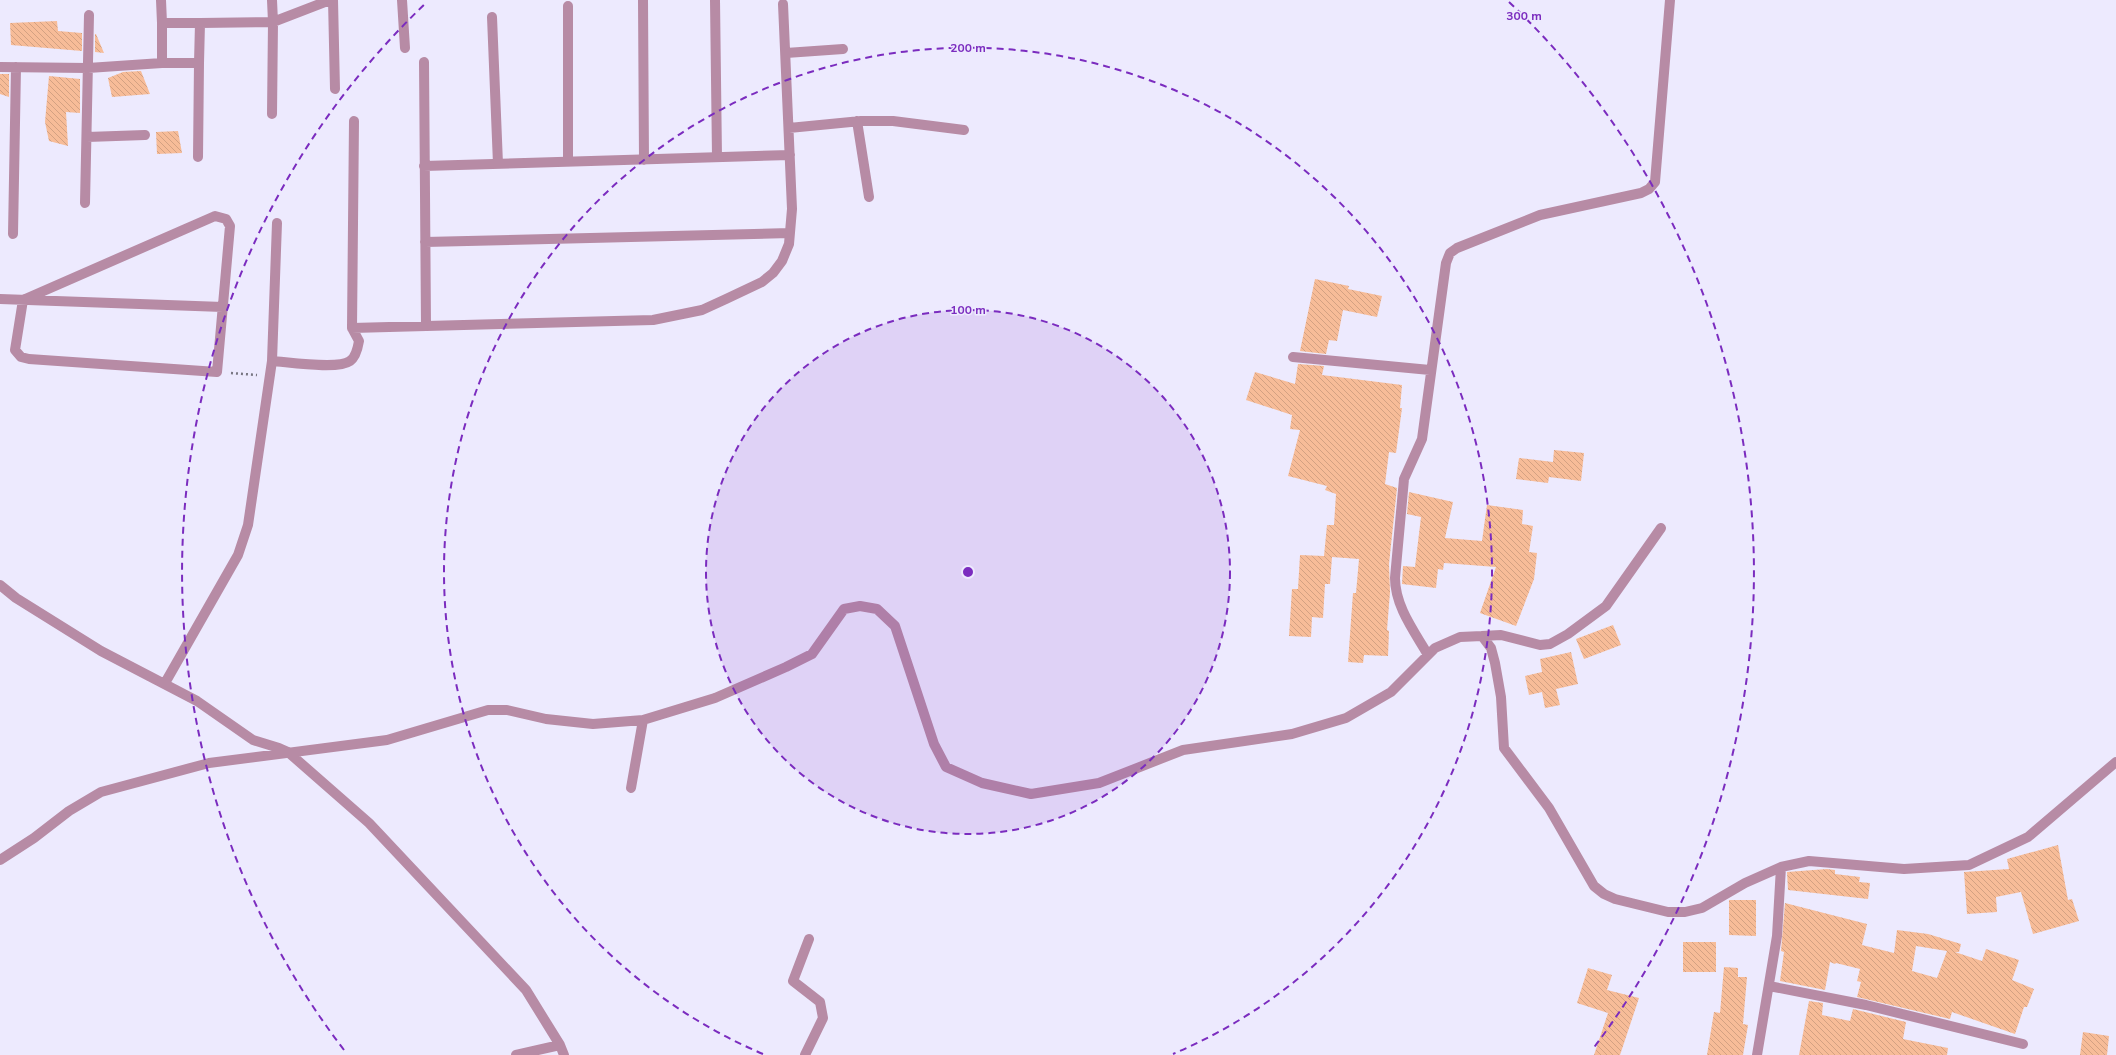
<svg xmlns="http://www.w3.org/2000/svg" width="2116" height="1055" viewBox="0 0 2116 1055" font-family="'Nunito Sans',sans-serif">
	<defs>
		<pattern id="building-back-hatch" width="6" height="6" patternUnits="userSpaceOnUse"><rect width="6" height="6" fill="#f7bc98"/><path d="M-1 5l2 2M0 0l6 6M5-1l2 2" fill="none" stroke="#d3a182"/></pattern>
	</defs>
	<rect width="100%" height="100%" fill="#edeafe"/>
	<path fill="url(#building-back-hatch)" fill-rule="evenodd" d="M57,21L58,31L82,33V51L11,45L10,23Z
		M95,34H96L104,53L95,52Z
		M141,71L150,94L112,97L108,78L123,72Z
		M0,74H9V97L0,94Z
		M49,76L80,79V113L66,112L68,146L49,141L45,122Z
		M178,131L182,153L157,154L156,132Z
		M1315,279L1349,286L1348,289L1382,296L1377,317L1343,310L1337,341L1329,340L1326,354L1300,351Z
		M1298,364L1324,366L1322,375L1402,385L1400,408H1402L1396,453L1389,452L1385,484L1397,488L1389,564L1390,592L1387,630L1389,631L1388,656L1364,655L1363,663L1348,662L1353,593H1356L1359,559L1332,557L1330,584H1325L1323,618L1312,617L1311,637L1289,636L1292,589H1298L1300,555L1324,556L1327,525H1334L1336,494L1325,490L1327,486L1288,476L1300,430L1290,429L1292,415L1246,400L1255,372L1295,384Z
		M1554,450L1584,453L1581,481L1549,477L1548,483L1516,479L1519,458L1553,462Z
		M1409,492L1453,502L1445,538L1482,541L1487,505L1523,510L1522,524L1533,526L1529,552L1537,553L1534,579L1516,626L1480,613L1496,567L1444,563L1443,570L1438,569L1436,588L1402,584L1403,566L1415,567L1421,517L1407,514Z
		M1613,625L1621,645L1584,659L1576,639Z
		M1571,652L1578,684L1556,689L1560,705L1545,708L1542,692L1529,695L1525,676L1542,672L1540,659Z
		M2058,845L2068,900L2072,899L2079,921L2033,934L2021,892L1996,897L1997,912L1967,914L1964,872L2009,869L2007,859Z
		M1827,869L1835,870V874L1860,877L1859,882L1870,883L1868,899L1788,890L1787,872Z
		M1729,900H1756V936L1729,935Z
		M1785,903L1867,924L1862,945L1894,953L1897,930L1928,934L1961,944L1959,952H1955L1982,961L1986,949L2019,960L2012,980L2034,989L2027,1007H2024L2015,1034L1952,1012L1950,1019L1857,997L1861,982L1857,981L1860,969L1836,963L1835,964L1830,962L1825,990L1780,981L1784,952L1781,951ZM1916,946L1947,951L1937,978L1912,971Z
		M1683,942H1716V972H1683Z
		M1724,967L1738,968V977H1747L1743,1024L1748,1025L1743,1055H1707L1714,1012L1720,1013Z
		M1588,968L1612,975L1607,990L1639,998L1620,1055H1594L1608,1013L1577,1003Z
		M1809,1001L1823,1003L1822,1015L1850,1021L1853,1009L1906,1022L1903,1039L1948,1048L1947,1055H1799Z
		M2083,1032L2109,1036L2107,1055H2080Z"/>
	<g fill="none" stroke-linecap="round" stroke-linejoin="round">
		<path stroke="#787682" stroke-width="2.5" stroke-dasharray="2 3" stroke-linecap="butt" d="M231,373L257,375"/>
		<path stroke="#b78ba5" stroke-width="10" d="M161,0L162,23
			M333,0L335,89
			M402,0L405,48
			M643,0L644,160
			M715,0L717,157
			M568,6V162
			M492,17L498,164
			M200,23L273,22L272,0
			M786,53L843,49
			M424,62L426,326
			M0,67L88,68L162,63H199L200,23H162V63
			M272,114L273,22L330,0
			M857,121L869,197
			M789,128L861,121H893L964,130
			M87,137L145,135
			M198,157L199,63
			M424,166L790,155
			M85,203L89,15
			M215,216L226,219L230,226L217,372L29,359L21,357L15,350L23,300Z
			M13,234L16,67
			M425,242L790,233
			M0,299L223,307
			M352,328L653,320L702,310L726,299L762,282L773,273L782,261L789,244L792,209L783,4
			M1293,357L1430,370
			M272,361C288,362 338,370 350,361C356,357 358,347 359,341L352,328L354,121
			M0,585L16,598L101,651L197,701L253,740L279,748L288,752L369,823L526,990L560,1045L564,1055
			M1482,636L1501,635L1540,645L1550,644L1568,634L1606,606L1661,528
			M1428,655C1414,631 1395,606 1395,578L1404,479L1422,439L1446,263L1450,253L1457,248L1540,215L1641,193L1649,189L1655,182L1670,0
			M165,683L238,555L248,525L272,361L277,223
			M631,788L643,720
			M0,860L34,838L69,811L101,792L209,763L387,740L488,710H507L546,719L593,724L643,720L715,698L786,667L812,654L844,609L860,606L877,609L895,626L934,744L946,767L982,783L1031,794L1099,783L1183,750L1292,734L1346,718L1391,692L1435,648L1460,637L1482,636L1491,648L1495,663L1501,697L1504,748L1549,808L1594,886L1604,894L1615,899L1668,912H1685L1702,908L1745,883L1781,867L1809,861L1904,869L1969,865L2028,837L2116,762
			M1769,986L1866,1005L2023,1044
			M516,1055L560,1045
			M805,1055L823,1018L820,1002L793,981L809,939
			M1757,1055L1777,936L1781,867"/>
	</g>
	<circle cx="968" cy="572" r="262" fill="#7b2cbf" fill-opacity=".12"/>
	<g fill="none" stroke="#7b2cbf" stroke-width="2" stroke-dasharray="7 5">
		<circle cx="968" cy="572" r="262"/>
		<path d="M763 1054A524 524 0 1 1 1173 1054"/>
		<path d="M344 1050A786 786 0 0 1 427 2M1509 2A786 786 0 0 1 1592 1050"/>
	</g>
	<circle cx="968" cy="572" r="6" fill="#7b2cbf" stroke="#edeafe" stroke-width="2"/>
	<g font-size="12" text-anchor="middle" font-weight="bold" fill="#7b2cbf" stroke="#edeafe" stroke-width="3" stroke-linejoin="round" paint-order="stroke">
		<text x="1524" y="20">300 m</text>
		<text x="968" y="52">200 m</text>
		<text x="968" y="314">100 m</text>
	</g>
</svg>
